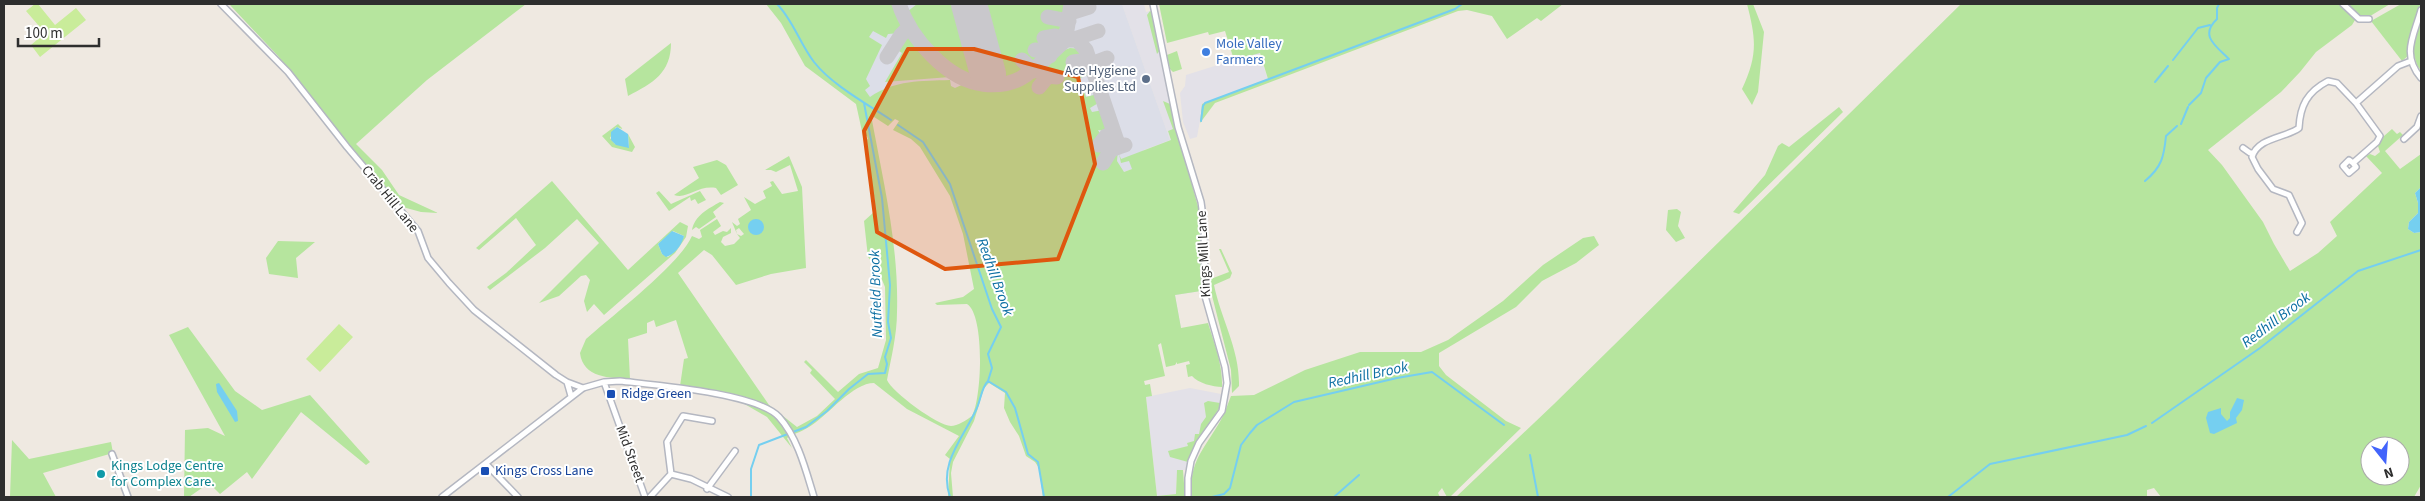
<svg xmlns="http://www.w3.org/2000/svg" width="2425" height="501" viewBox="0 0 2425 501" font-family="'Source Sans 3',sans-serif">
	<rect width="100%" height="100%" fill="#efe9e1"/>
	<path fill="#e3e1e8" d="M1122,4H1144L1146,12L1150,11L1163,66L1170,103L1168,108L1177,139L1143,150L1170,140Z
		M1259,52L1268,79L1203,104L1197,137L1190,139L1183,122L1180,93L1185,86L1186,75Z
		M1190,388L1221,394L1219,407L1194,447L1185,470H1177L1176,494L1157,496L1146,397Z"/>
	<path fill="#dcdee8" d="M786,4H1122L1170,140L1144,150L1132,169L1124,172L1120,169L1201,223V291L1175,295L1181,328L956,191L899,121L884,113Z"/>
	<path fill="#b6e59e" fill-rule="evenodd" d="M229,4H526L427,80L356,144L382,170L399,195L438,213L421,212L399,206L278,56Z
		M766,4H895L902,23C901,31 897,34 888,34L886,38L873,31L869,37L882,45L866,79L870,86L865,90L870,97C894,80 922,81 950,80L951,86L955,88L966,83C975,86 984,91 993,92C1012,92 1030,80 1043,69L1045,75L1037,86L1039,89L1047,81L1060,78L1059,74L1049,73L1046,65L1057,54L1060,55L1059,52L1070,48L1081,49L1085,58L1080,60L1072,59L1070,63L1083,66L1088,65L1091,74L1080,78V81L1086,97L1097,94L1100,102L1090,108L1092,112L1103,110L1104,123L1108,122L1112,132L1098,130L1103,138L1097,146L1101,147L1113,136L1116,146L1109,148L1100,164L1106,165L1111,153L1118,149L1117,161L1124,172L1132,169L1129,161L1121,163L1119,154L1121,159L1171,140L1168,131L1173,129L1163,101L1170,104L1200,214L1201,291L1175,295L1181,328L1208,323C1214,343 1223,365 1222,387C1213,387 1198,383 1192,376L1188,377L1186,365L1190,364L1189,361L1177,364V362L1175,365L1166,367L1161,343L1158,345L1165,376L1144,381L1145,385L1150,384L1152,396L1146,397L1157,496L1176,494L1177,470H1183L1185,497H1043L1039,468L1035,462L1026,456L1019,436L1010,422L1004,408L1005,393L989,383L984,388L974,421L953,462L951,473L953,497H948L950,459L945,455L959,436L907,409L874,383C853,383 829,414 812,425C804,431 795,433 787,438L792,448L767,417L741,402L742,397L680,386L684,359L688,358L676,320L656,327L654,320L647,323V333L628,339L630,379C610,378 583,378 580,353L586,339C613,315 679,265 692,236L699,239L702,237L700,230L717,219L721,226L713,232L715,235L723,231L727,232L731,228V233L723,237L721,242L725,246L734,244L740,238L737,234L741,236L744,234L739,228L736,230L737,234L732,222L737,226L740,224L738,219L751,210L744,197L755,204L766,198L763,191L772,186L770,182L773,181L782,194L798,191L790,165L776,172L771,170H765L789,156L802,187L806,268L771,274L736,285L712,255L704,250L678,273L769,405L797,427L817,416L835,399L810,373L812,370L804,362L806,360L838,392L859,374L878,368L886,340L885,287L878,270L868,257L864,221L874,212L875,201L864,141L868,139L867,136H863L856,104L805,66L781,23ZM871,115L888,126L895,119L899,121L893,130L911,139L920,147L950,196L963,234L974,289L963,297L935,303L937,305L967,304C985,315 982,398 972,416C967,420 957,426 951,426C938,426 892,392 887,380C891,358 897,335 897,312C899,246 883,180 871,115Z
		M917,4H1065L1063,18L1048,14L1045,15L1046,20L1063,22L1058,36L1055,34L1043,36L1044,40L1057,39L1047,52L1045,49H1033L1034,52L1045,54L1031,67L1022,58L1021,61L1030,69C1017,74 1000,82 985,80C954,77 923,46 910,19L912,17H909L907,12Z
		M1159,4H1563L1541,21L1537,18L1507,39L1492,16L1467,10L1458,11L1215,103L1200,123L1202,104L1268,79L1260,53L1234,60L1225,31L1209,35L1208,32L1167,43Z
		M1747,4H1753L1764,32L1758,92L1752,105L1742,89C1758,55 1756,39 1747,4Z
		M1961,4H2339L2355,20L2352,25L2316,52L2300,72L2281,92L2208,150L2222,165L2263,222L2274,244L2290,271L2318,253L2337,236L2330,222L2382,173L2366,156L2370,154L2375,156L2380,152L2378,146L2384,136L2392,129L2397,134L2400,132L2403,135L2385,151L2400,169L2421,154V187L2415,193L2418,203V213L2409,222L2408,229L2414,233L2421,232V485L2414,497H2161L2154,488L2147,490V497H1456L1554,404ZM2370,446H2400V476H2370Z
		M2347,4H2390L2367,18L2359,16Z
		M2401,4H2421V71L2417,65L2414,55H2409L2402,61L2371,21Z
		M1150,11L1153,13L1161,49L1157,54L1147,15Z
		M906,35L949,74L950,77L885,82L902,53L896,49L902,38Z
		M671,43C671,73 653,83 628,96L625,79Z
		M1177,51L1182,69L1173,72L1170,69L1167,55Z
		M1839,107L1843,112L1739,214L1733,212L1765,175L1778,146L1782,143L1789,147Z
		M618,124L623,129L616,127L610,138L615,144L629,147L628,134L635,147L632,152L612,147L602,136Z
		M717,160L726,165L738,185L721,195L716,188C697,185 687,200 674,195L699,178L693,167Z
		M552,181L628,270L680,222L688,226L686,237L675,253L604,315L594,304L587,312L584,301L590,280L586,275L581,276L559,296L539,303L599,243L577,219L545,248L490,290L487,287L506,273L536,245L516,218L479,250L476,248ZM673,231L684,236L678,248L668,257L662,254L658,244Z
		M659,191L671,204L700,191L706,200L698,204L695,199L691,201L690,197L669,211L656,193Z
		M720,202L724,203L713,212L716,217L699,229L696,227L692,230C695,215 708,209 720,202Z
		M1677,209L1681,212L1678,226L1685,238L1676,242L1666,230L1668,210Z
		M1594,236L1599,245L1576,263L1542,281L1516,307L1439,353V366L1446,375L1506,421L1521,428L1450,497H1447L1442,488L1438,493L1440,497H1191C1190,462 1201,453 1218,425C1224,416 1227,406 1231,396L1254,395L1305,370L1360,352H1421L1448,340L1503,301L1543,265L1583,238Z
		M278,241L315,242L296,258L298,278L269,274L266,258Z
		M1219,249H1221L1232,273L1230,278L1214,285C1221,319 1240,350 1239,386L1232,393L1231,370L1208,280L1229,272Z
		M188,327L235,391L262,410L310,395L370,462L366,465L301,412L252,479L247,472L220,494L209,483L189,497H184L185,430L208,428L225,436L169,335Z
		M1208,401L1220,403V407L1194,447L1188,462L1170,457L1168,451L1188,446L1187,443L1194,441L1195,434H1199L1201,424L1206,417L1204,403Z
		M12,440L29,459L111,442L113,453L43,473L56,497H10Z"/>
	<path fill="#c9ec9a" d="M35,4H38L55,25L76,8L86,20L40,57L31,45L45,33L26,11Z
		M339,324L353,337L320,372L306,359Z"/>
	<path fill="#75cff0" d="M617,127L628,134L629,148L616,145L611,140V132Z
		M2421,187V232L2414,233L2408,229L2409,222L2418,213V203L2415,193Z
		M748 227a8 8 0 1 1 16 0a8 8 0 1 1-16 0Z
		M672,231L684,236C682,245 675,254 666,257L662,254L658,244Z
		M219,383L237,411L238,421L235,422L217,392L216,384Z
		M2237,398L2244,400L2242,410L2236,418L2237,423L2214,434L2210,433L2206,418L2208,412L2221,408V414L2227,421L2230,418V412Z"/>
	<g fill="none" stroke-linecap="round" stroke-linejoin="round">
		<path stroke="#75cff0" stroke-width="2" d="M777,4C793,20 800,44 814,62C832,85 867,104 891,120
			M2173,60L2198,28L2210,25
			M2155,82L2168,66
			M2189,105L2201,93L2206,78L2220,62L2229,59C2216,46 2199,36 2217,19V8L2219,4
			M1201,121L1203,106L1205,103L1455,9L1462,4
			M2181,124L2188,107
			M898,125L923,142L950,184L992,309L1001,327L988,354L992,368L988,381L1006,392L1015,408L1028,454L1038,462L1044,497
			M2145,181C2162,167 2164,156 2166,136L2177,126
			M2152,423L2260,348L2358,271L2421,250
			M1530,455L1538,497
			M751,497V469L759,445L806,427L827,411L849,389L868,374L885,373L887,364L885,357L891,338L888,322L890,285L882,198L864,103
			M950,497C938,464 963,438 976,410C981,400 981,388 988,381
			M1212,497L1224,494L1230,488L1241,445L1250,433L1257,425L1294,402L1397,378L1432,372L1504,425
			M1334,497L1359,475
			M1948,497L1990,464L2127,435L2146,426"/>
		<path stroke="#c9c8cc" stroke-width="15" d="M899,4C910,37 947,81 984,84L989,81
			M1070,13L1089,7
			M1048,17L1069,21
			M1044,38L1055,36L1062,40
			M1074,39L1098,31
			M1058,46L1067,30L1071,4
			M1035,50L1044,51L1050,56
			M887,57L901,35L909,27
			M1022,60L1034,71
			M1073,62L1090,60
			M1091,64L1107,58
			M982,84C1024,90 1038,63 1066,40H1077L1086,50L1119,147L1125,145
			M1039,87L1048,76L1057,77
			M1099,145L1106,136L1114,133
			M1103,163L1111,150L1119,147"/>
		<path stroke="#c9c8cc" stroke-width="36" d="M969,4L988,74"/>
		<g stroke="#b4b7c1" stroke-width="8">
			<path id="minor" d="M221,4L288,72L347,147L418,231L428,258L449,283L474,310L556,375L567,382L583,388
				M1153,4L1178,127L1201,202L1204,224L1205,296L1225,367L1227,383L1222,411L1199,443L1191,461L1188,478V497
				M2343,4L2359,19H2369
				M2421,10C2414,36 2401,54 2421,78
				M2356,103L2398,66L2411,61
				M2404,139L2417,127L2421,116
				M2243,148L2250,153H2253
				M2297,232L2302,223L2289,195L2273,189L2258,169L2252,157C2258,137 2286,138 2299,128C2300,106 2307,92 2328,81L2337,83L2356,103L2380,136L2377,142L2353,163L2356,167L2349,173L2343,166L2349,160L2353,163
				M567,382L571,396
				M604,382L645,497
				M112,454L128,497
				M486,464L518,497
				M671,474L691,479L728,497
				M707,489L735,451
				M442,497L583,388L604,382L620,381C654,385 757,393 779,417C798,438 806,471 814,497
				M650,497L671,474L667,442L683,416L712,421"/>
		</g>
		<use href="#minor" stroke="#fff" stroke-width="5"/>
	</g>
	<path fill="#df570e" fill-opacity="0.2" stroke="#df570e" stroke-width="4" stroke-linejoin="round" d="M908,49H974L1078,77L1095,164L1058,259L945,269L877,232L864,131Z"/>
	<circle fill="#3f7fe0" stroke="#fff" stroke-width="2" cx="1206" cy="52" r="5"/>
	<circle fill="#5c6f8a" stroke="#fff" stroke-width="2" cx="1146" cy="79" r="5"/>
	<g fill="#1a4fb4" stroke="#fff" stroke-width="2">
		<rect x="606" y="389" width="10" height="10" rx="2.5"/>
		<rect x="480" y="466" width="10" height="10" rx="2.5"/>
	</g>
	<circle fill="#0f9aa8" stroke="#fff" stroke-width="2" cx="101" cy="474" r="5"/>
	<g text-anchor="middle" dominant-baseline="central" stroke-width="4" stroke-linejoin="round" paint-order="stroke">
		<g font-size="14" fill="#366cbe" stroke="#fff" text-anchor="start">
			<text x="1216" y="44">Mole Valley<tspan x="1216" dy="16">Farmers</tspan></text>
		</g>
		<g font-size="14" fill="#4e5e75" stroke="#fff" text-anchor="end">
			<text x="1136" y="71">Ace Hygiene<tspan x="1136" dy="16">Supplies Ltd</tspan></text>
		</g>
		<g font-size="14" fill="#2e2e2e" stroke="#fff">
			<text transform="translate(390 199) rotate(51)">Crab Hill Lane</text>
			<text transform="translate(1204 254) rotate(-93)">Kings Mill Lane</text>
			<text transform="translate(630 454) rotate(70)">Mid Street</text>
		</g>
		<g font-size="14" fill="#164399" stroke="#fff" text-anchor="start">
			<text x="621" y="394">Ridge Green</text>
			<text x="495" y="471">Kings Cross Lane</text>
		</g>
		<g font-size="14" fill="#0d838f" stroke="#fff" text-anchor="start">
			<text x="111" y="466">Kings Lodge Centre<tspan x="111" dy="16">for Complex Care.</tspan></text>
		</g>
		<g font-size="15" font-style="italic" fill="#0d6fa3" stroke="#fff">
			<text transform="translate(995 277) rotate(70)">Redhill Brook</text>
			<text transform="translate(876 294) rotate(-92)">Nutfield Brook</text>
			<text transform="translate(2276 320) rotate(-37)">Redhill Brook</text>
			<text transform="translate(1368 375) rotate(-12)">Redhill Brook</text>
		</g>
	</g>
	<rect width="2425" height="501" fill="none" stroke="#2e2e2e" stroke-width="10"/>
	<g transform="translate(2385 461) rotate(163)"><circle r="24" fill="#ffffff" stroke="#ababab"/>
	<path d="M0-4L9 19L0 12L-9 19Z" fill="#4264fb"/>
	<text y="-8" font-size="14" font-weight="bold" text-anchor="middle" fill="#2e2e2e">N</text>
	</g>
	<path d="M18 38v8h81v-8" fill="none" stroke="#2e2e2e" stroke-width="2.5"/>
	<text x="25" y="38" font-size="15" fill="#2e2e2e" stroke="#ffffff" stroke-width="4" paint-order="stroke">100 m</text>
</svg>
